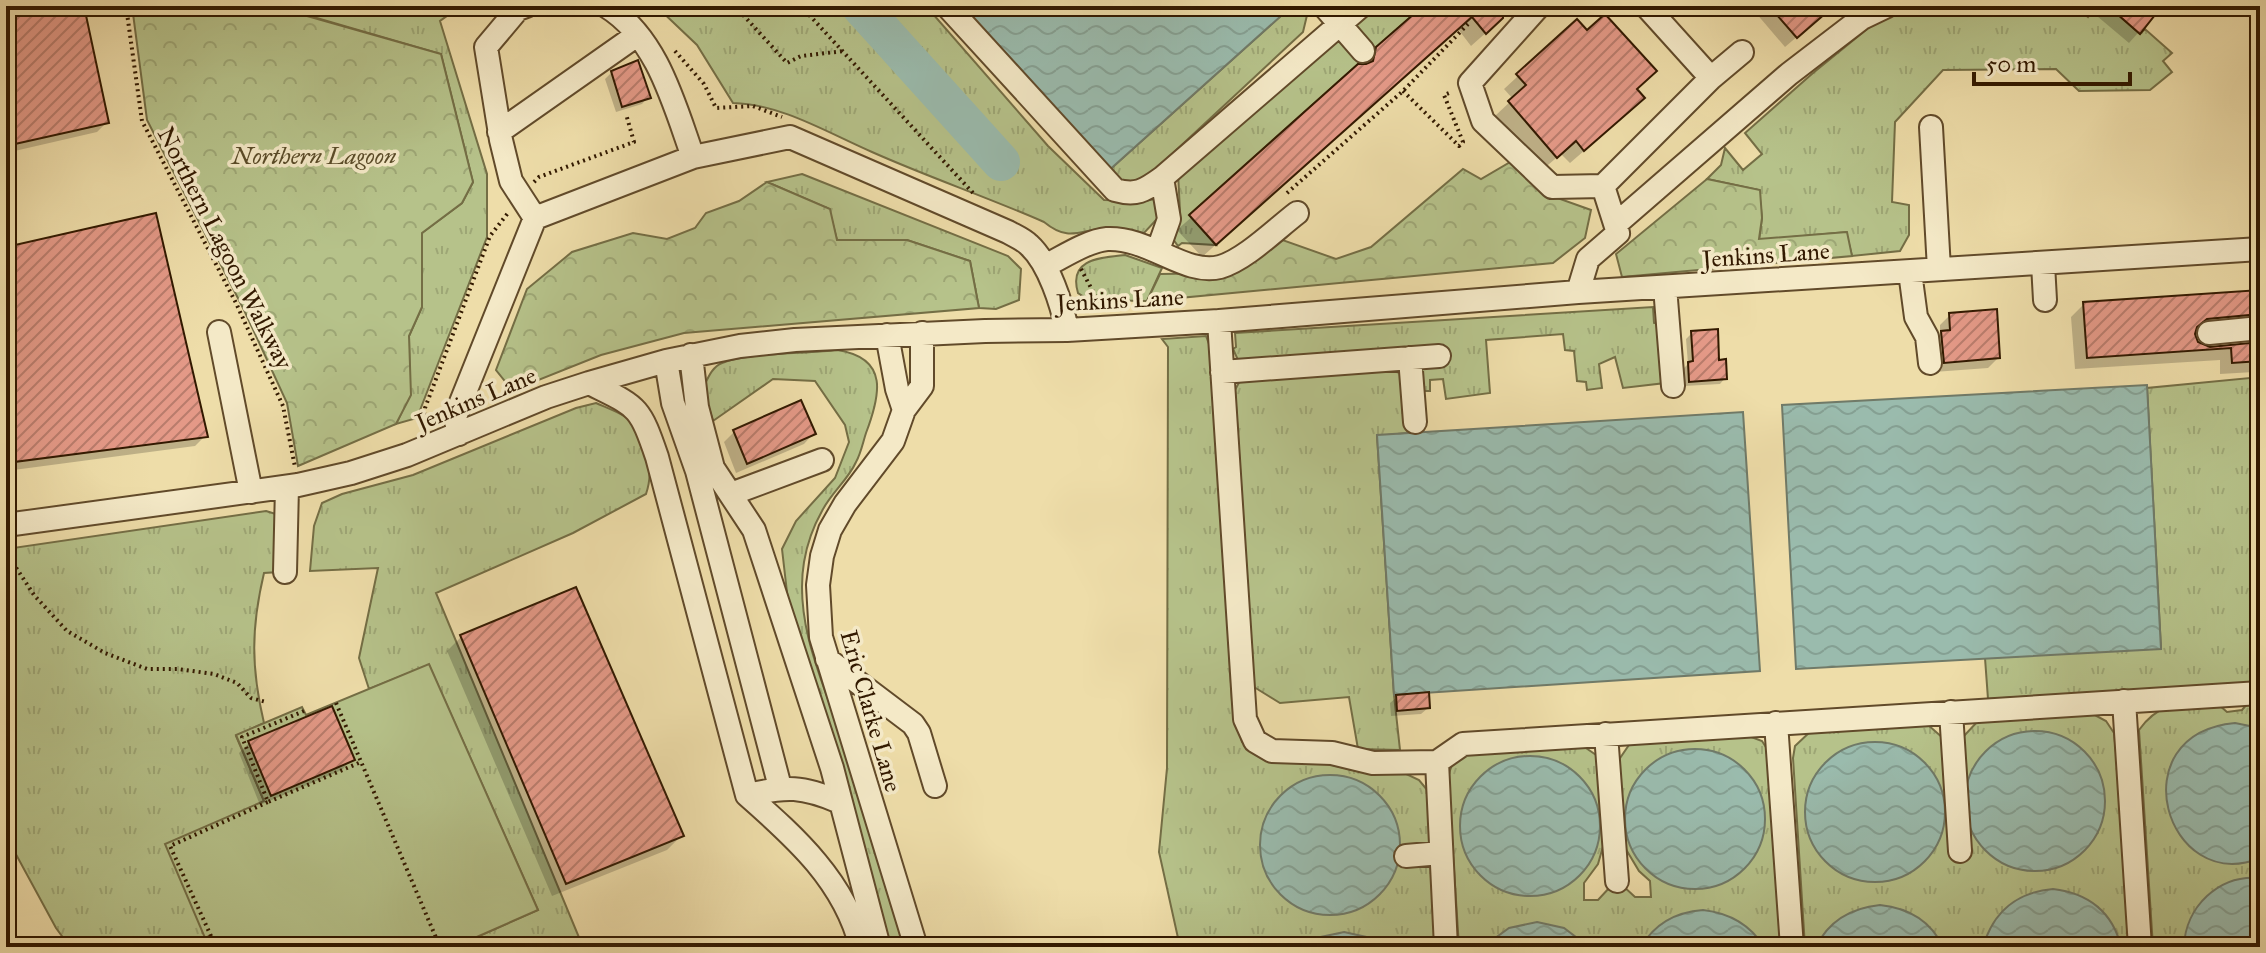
<svg xmlns="http://www.w3.org/2000/svg" width="2266" height="953" viewBox="0 0 2266 953" font-family="'IM FELL Great Primer',serif">
	<defs>
		<pattern id="grass-tufts" width="24" height="20" patternUnits="userSpaceOnUse" patternTransform="scale(2)"><rect width="24" height="20" fill="#b6c28a"/><path d="M3 7l-1-3M5 7V3M7 7l1-3M15 17l-1-3M17 17v-4M19 17l1-3" fill="none" stroke="#9da675"/></pattern>
		<pattern id="forest-crowns" width="20" height="18" patternUnits="userSpaceOnUse" patternTransform="scale(2)"><rect width="20" height="18" fill="#b6c28a"/><path d="M2 6a3 3 0 1 1 6 0M12 15a3 3 0 1 1 6 0" fill="none" stroke="#9da675"/></pattern>
		<pattern id="water-waves" width="16" height="10" patternUnits="userSpaceOnUse" patternTransform="scale(2)"><rect width="16" height="10" fill="#9abbad"/><path d="M0 5q4-4 8 0t8 0" fill="none" stroke="#85a093"/></pattern>
		<pattern id="building-hatch" width="6" height="6" patternUnits="userSpaceOnUse" patternTransform="scale(2)"><rect width="6" height="6" fill="#e49987"/><path d="M-1 1l2-2M0 6l6-6M5 7l2-2" fill="none" stroke="#b97c6c"/></pattern>
	</defs>
	<rect width="100%" height="100%" fill="#eedda9"/>
	<filter id="stains"><feTurbulence type="fractalNoise" baseFrequency=".0025" numOctaves="4"/><feColorMatrix values="0 0 0 0 .2 0 0 0 0 .09 0 0 0 0 .02 0 0 0 .5 -.17"/></filter>
	<radialGradient id="worn" r=".72"><stop offset=".6" stop-color="#630" stop-opacity="0"/><stop offset="1" stop-color="#630" stop-opacity=".3"/></radialGradient>
	<path fill="url(#grass-tufts)" stroke="#746e45" stroke-width="2" d="M292,6H461L440,21L487,174V237L417,418L396,424L410,395L409,336L422,307V233L462,203L473,182L441,54L296,12Z
		M656,6H926L1048,146L1104,200L1145,201L1160,198L1157,219L1144,233C1133,231 1122,228 1111,228C1081,228 1071,244 1044,222C987,197 928,177 872,152C828,133 781,104 733,103L697,45Z
		M1292,6H1304L1308,11L1303,32L1143,181L1122,184L1106,173Z
		M1365,6H1423L1190,214L1216,245L1182,243L1178,246L1173,239L1180,211L1178,173Z
		M1929,6H2075L2088,17L2096,6H2108L2140,34L2145,29L2172,53L2163,61L2172,72L2150,90L2079,91L2056,69L1943,70L1895,122L1892,202L1909,205V235L1900,251L1852,256L1846,232L1759,240L1762,218L1759,190L1707,179L1721,165L1725,148L1743,170L1762,154L1745,133L1813,73L1888,12Z
		M802,174L1008,256L1021,269L1019,300L996,309L979,308L970,261L907,240H837L829,209L767,182Z
		M1125,255L1162,268L1147,301L1089,300L1078,293C1068,259 1099,258 1125,255Z
		M1653,307L1654,323L1661,324L1665,383L1623,388L1615,357L1599,364L1602,388L1587,390L1586,382L1577,381L1574,351L1565,350L1563,334L1486,340L1490,393L1446,399L1443,379L1430,380V391H1421L1420,373L1425,366L1238,360L1233,349L1236,347L1235,333Z
		M1206,336L1212,352L1232,701L1242,742L1273,763H1324L1357,771H1400L1419,780L1428,791L1437,947H1180L1159,852L1167,768L1168,347L1162,339Z
		M837,350C890,358 880,396 866,433C863,442 861,453 856,462C848,480 831,493 822,511C813,527 807,544 804,562C793,628 829,695 848,755C867,819 883,884 905,947H887L788,601L782,549L796,521L835,478L849,442L845,425L815,381L773,379L713,421L703,388C708,378 712,367 722,363C747,352 807,354 837,350Z
		M1395,365L1404,374L1408,433L1377,436L1394,695L1400,750L1358,749L1349,697L1280,703L1254,687L1235,390L1242,377Z
		M2260,377V682L1988,699L1985,658L2161,648L2147,388Z
		M596,403C628,417 640,419 647,455C650,470 651,479 646,494L573,533L436,593L583,947H454L538,910L429,665L369,689L359,658L378,568L310,571L314,526L322,503L342,494L413,475L576,408Z
		M266,511L279,515V572L264,573C251,628 251,668 264,723L236,736L264,801L205,937L211,935L216,947H70L56,928L6,836V549Z
		M2260,702V947H2153L2139,730C2162,698 2183,706 2219,705L2227,712L2242,710L2248,703Z
		M2091,713L2106,721L2114,733L2126,850L2132,947H1805L1793,758L1795,746L1812,730L1927,724L1944,739L1963,737L1978,721Z
		M1746,735L1762,741L1771,755L1784,947H1459L1448,776L1452,765L1468,754L1583,746L1599,757L1606,836L1598,864L1584,883V900H1598L1611,886L1621,884L1635,897H1651L1650,881L1639,871L1621,841L1616,764L1631,742Z"/>
	<path fill="url(#forest-crowns)" stroke="#746e45" stroke-width="2" d="M132,6H292L296,13L441,54L473,182L462,203L422,233V307L409,336L411,395L396,424L298,466L287,403L244,310L147,120Z
		M1512,161L1546,194L1591,210L1585,238L1553,263L1147,301L1160,274L1228,273L1277,238L1336,259L1371,247L1463,169L1481,179Z
		M1707,179L1760,190L1762,218L1759,239L1847,232L1852,256L1622,277L1616,254Z
		M767,182L830,209L837,240H907L970,261L979,308L684,333L601,355L516,389L508,385L496,370L527,289L572,252L633,233L667,239L695,228L706,213L739,201Z"/>
	<path fill="#b6c28a" stroke="#746e45" stroke-width="2" d="M429,664L538,910L454,947H216L211,935L205,938L165,844L264,801L236,735L302,707L306,715Z"/>
	<path fill="url(#water-waves)" stroke="#707a68" stroke-width="2" d="M957,6H1292L1106,173Z
		M2147,385L2161,649L1796,669L1782,405Z
		M1743,412L1760,671L1394,695L1377,435Z
		M2235,723L2260,728V858C2166,896 2118,734 2235,723Z
		M1965 801a70 70 0 1 1 140 0a70 70 0 1 1-140 0Z
		M1805 812a70 70 0 1 1 140 0a70 70 0 1 1-140 0Z
		M1625 819a70 70 0 1 1 140 0a70 70 0 1 1-140 0Z
		M1460 826a70 70 0 1 1 140 0a70 70 0 1 1-140 0Z
		M1260 845a70 70 0 1 1 140 0a70 70 0 1 1-140 0Z
		M2260,878V947H2184C2185,907 2219,874 2260,878Z
		M2053,889C2088,893 2113,912 2121,947H1983C1993,912 2017,892 2053,889Z
		M1880,905C1908,908 1931,921 1943,947H1816C1829,920 1851,908 1880,905Z
		M1703,910C1729,913 1750,924 1764,947H1641C1655,923 1676,912 1703,910Z
		M1537,922L1564,928L1589,947H1483L1509,928Z
		M1344,932L1371,938L1386,947H1301L1316,938Z"/>
	<path fill="#0003" d="M6,6H82L107,122L97,132L6,153Z
		M1426,6H1516L1471,46L1458,29L1202,257L1177,230L1363,66L1378,49Z
		M1750,6H1817L1813,23L1785,47Z
		M2095,6H2161V7L2129,43L2091,11Z
		M1577,22L1635,89L1629,112L1570,163L1561,154L1542,170L1495,116L1513,99L1504,89Z
		M612,72L648,97L642,104L616,112L605,79Z
		M6,249L205,436L195,446L6,471Z
		M2260,292V318L2251,326L2194,331L2195,341L2203,348L2260,343V366L2254,372L2220,374V360L2075,369L2071,317L2084,304Z
		M1950,315L1998,358L1988,368L1934,372L1931,343L1940,334V325Z
		M1692,333L1717,362L1725,378L1720,384L1684,386L1683,369L1688,364L1686,339Z
		M734,432L814,433L804,444L736,473L724,442Z
		M575,589L681,836L667,850L552,896L447,651L461,637Z
		M1397,697L1428,708L1421,714L1391,716L1390,703Z
		M249,743L352,759L342,770L260,805L239,753Z"/>
	<g fill="none" stroke-linecap="round" stroke-linejoin="round">
		<path stroke="#9abbad" stroke-width="38" d="M860,6L1001,162"/>
	</g>
	<path fill="url(#building-hatch)" stroke="#321900" stroke-width="2" d="M6,6H84L109,123L6,146Z
		M1423,6H1503V18L1486,34L1472,17L1216,245L1189,215L1358,64H1366L1373,61L1376,47Z
		M1769,6H1834L1797,38Z
		M2108,6H2162L2140,34Z
		M1605,14L1657,71L1637,89L1645,98L1584,151L1576,141L1557,158L1508,101L1526,85L1516,74L1577,19L1587,30Z
		M638,60L651,98L622,107L611,71Z
		M156,213L208,437L6,463V247Z
		M2260,290V314L2207,319L2197,327L2195,334L2198,342L2210,347L2260,342V361L2232,363L2231,348L2087,358L2083,302Z
		M1997,309L2000,358L1944,363L1941,331L1950,330L1949,313Z
		M1718,329L1719,360L1726,359L1727,379L1689,382L1688,362L1693,361L1691,331Z
		M801,400L816,434L747,464L733,430Z
		M576,587L684,836L566,884L460,635Z
		M1429,692L1430,708L1397,711L1396,695Z
		M332,706L355,760L271,796L248,741Z"/>
	<g fill="none" stroke-linecap="round" stroke-linejoin="round">
		<g stroke="#614a2a" stroke-width="26">
			<path id="minor" d="M526,6L518,9L486,47L501,140L511,181L535,218
				M606,6C657,37 674,104 693,157
				M947,6L1115,190C1136,196 1144,191 1162,178L1361,6
				M1324,6L1363,51
				M1539,6L1470,83L1483,121L1552,187L1603,186L1711,78L1646,6
				M1711,78L1742,52
				M1931,127L1939,269
				M499,132L637,35
				M1616,224L1789,74L1862,18L1887,6
				M1158,250L1169,219L1162,178
				M2043,264L2045,300
				M1045,266C1063,257 1087,241 1107,239C1149,237 1185,276 1220,267C1245,260 1276,229 1297,213
				M1910,272L1916,317L1927,337L1930,363
				M1665,287L1673,386
				M1578,292L1588,259L1618,233L1603,186
				M1219,321L1245,719L1255,741L1272,751L1332,753L1373,763L1437,762L1463,744L2260,693
				M219,332L251,492
				M2209,333L2260,328
				M887,335L897,389L904,410
				M691,355L697,407L713,468L754,530L832,768L879,947
				M1410,358L1415,422
				M666,361L673,403L697,471L780,787
				M1222,372L1439,356
				M589,383C637,407 639,404 657,457L747,795C787,786 802,786 840,802
				M459,434L455,417L535,218L693,157L790,137L1008,232C1015,236 1023,239 1029,245C1049,263 1062,305 1067,330
				M731,494L822,460
				M6,525L298,485L351,473L407,455L546,397L589,383L666,361L740,346L795,340L985,331L1067,330L1219,321L1578,292L2260,249
				M285,572L287,487
				M827,659L913,724L919,733L935,786
				M2124,701L2140,947
				M1951,712L1960,851
				M1776,723L1792,947
				M1606,734L1617,881
				M1437,762L1446,947
				M747,795C796,838 845,882 861,947
				M1406,856L1441,853
				M916,947L821,637L818,585L822,556L830,530L845,504L893,441L904,410L922,386V333"/>
		</g>
		<path stroke="#321900" stroke-width="4" stroke-dasharray="2 4" stroke-linecap="butt" d="M126,6L142,121L236,303L283,406L295,467
			M735,6L787,63L801,56L844,51
			M801,6L973,193
			M675,51L704,84L716,108L753,106L782,117
			M1403,91L1459,146L1463,142L1444,95L1449,93L1451,95
			M534,182L539,177L634,142L626,114
			M1287,193L1403,91L1468,24
			M1081,269L1099,303L1111,305
			M422,426L425,408L490,236L508,213
			M6,562L15,566L34,595L67,631L105,653L147,669H178L214,674L237,683L251,698L266,702
			M336,703L440,947
			M304,711L242,737L268,802L361,762
			M216,947L170,846L268,802"/>
		<use href="#minor" stroke="#f4e9c7" stroke-width="22"/>
	</g>
	<g text-anchor="middle" dominant-baseline="central" stroke-width="7" stroke-linejoin="round" paint-order="stroke">
		<g font-size="24" font-style="italic" fill="#5a4c29" stroke="#f4e9c7">
			<text x="314" y="156">Northern Lagoon</text>
		</g>
		<g font-size="24" fill="#321900" stroke="#f4e9c7">
			<text transform="translate(225 248) rotate(63)">Northern Lagoon Walkway</text>
			<text transform="translate(1766 255) rotate(-4)">Jenkins Lane</text>
			<text transform="translate(1120 300) rotate(-3)">Jenkins Lane</text>
			<text transform="translate(476 399) rotate(-23)">Jenkins Lane</text>
			<text transform="translate(871 711) rotate(74)">Eric Clarke Lane</text>
		</g>
	</g>
	<rect width="2266" height="953" fill="none" stroke="#eedda9" stroke-width="32"/>
	<rect x="8" y="8" width="2250" height="937" fill="none" stroke="#321900" stroke-width="4"/>
	<rect x="16" y="16" width="2234" height="921" fill="none" stroke="#321900" stroke-width="2"/>
	<path d="M1974 72v12h156v-12" fill="none" stroke="#321900" stroke-width="4"/>
	<text x="1986" y="72" font-size="24" fill="#321900" stroke="#f4e9c7" stroke-width="6" paint-order="stroke">50 m</text>
	<rect width="100%" height="100%" filter="url(#stains)"/>
	<rect width="100%" height="100%" fill="url(#worn)"/>
</svg>
